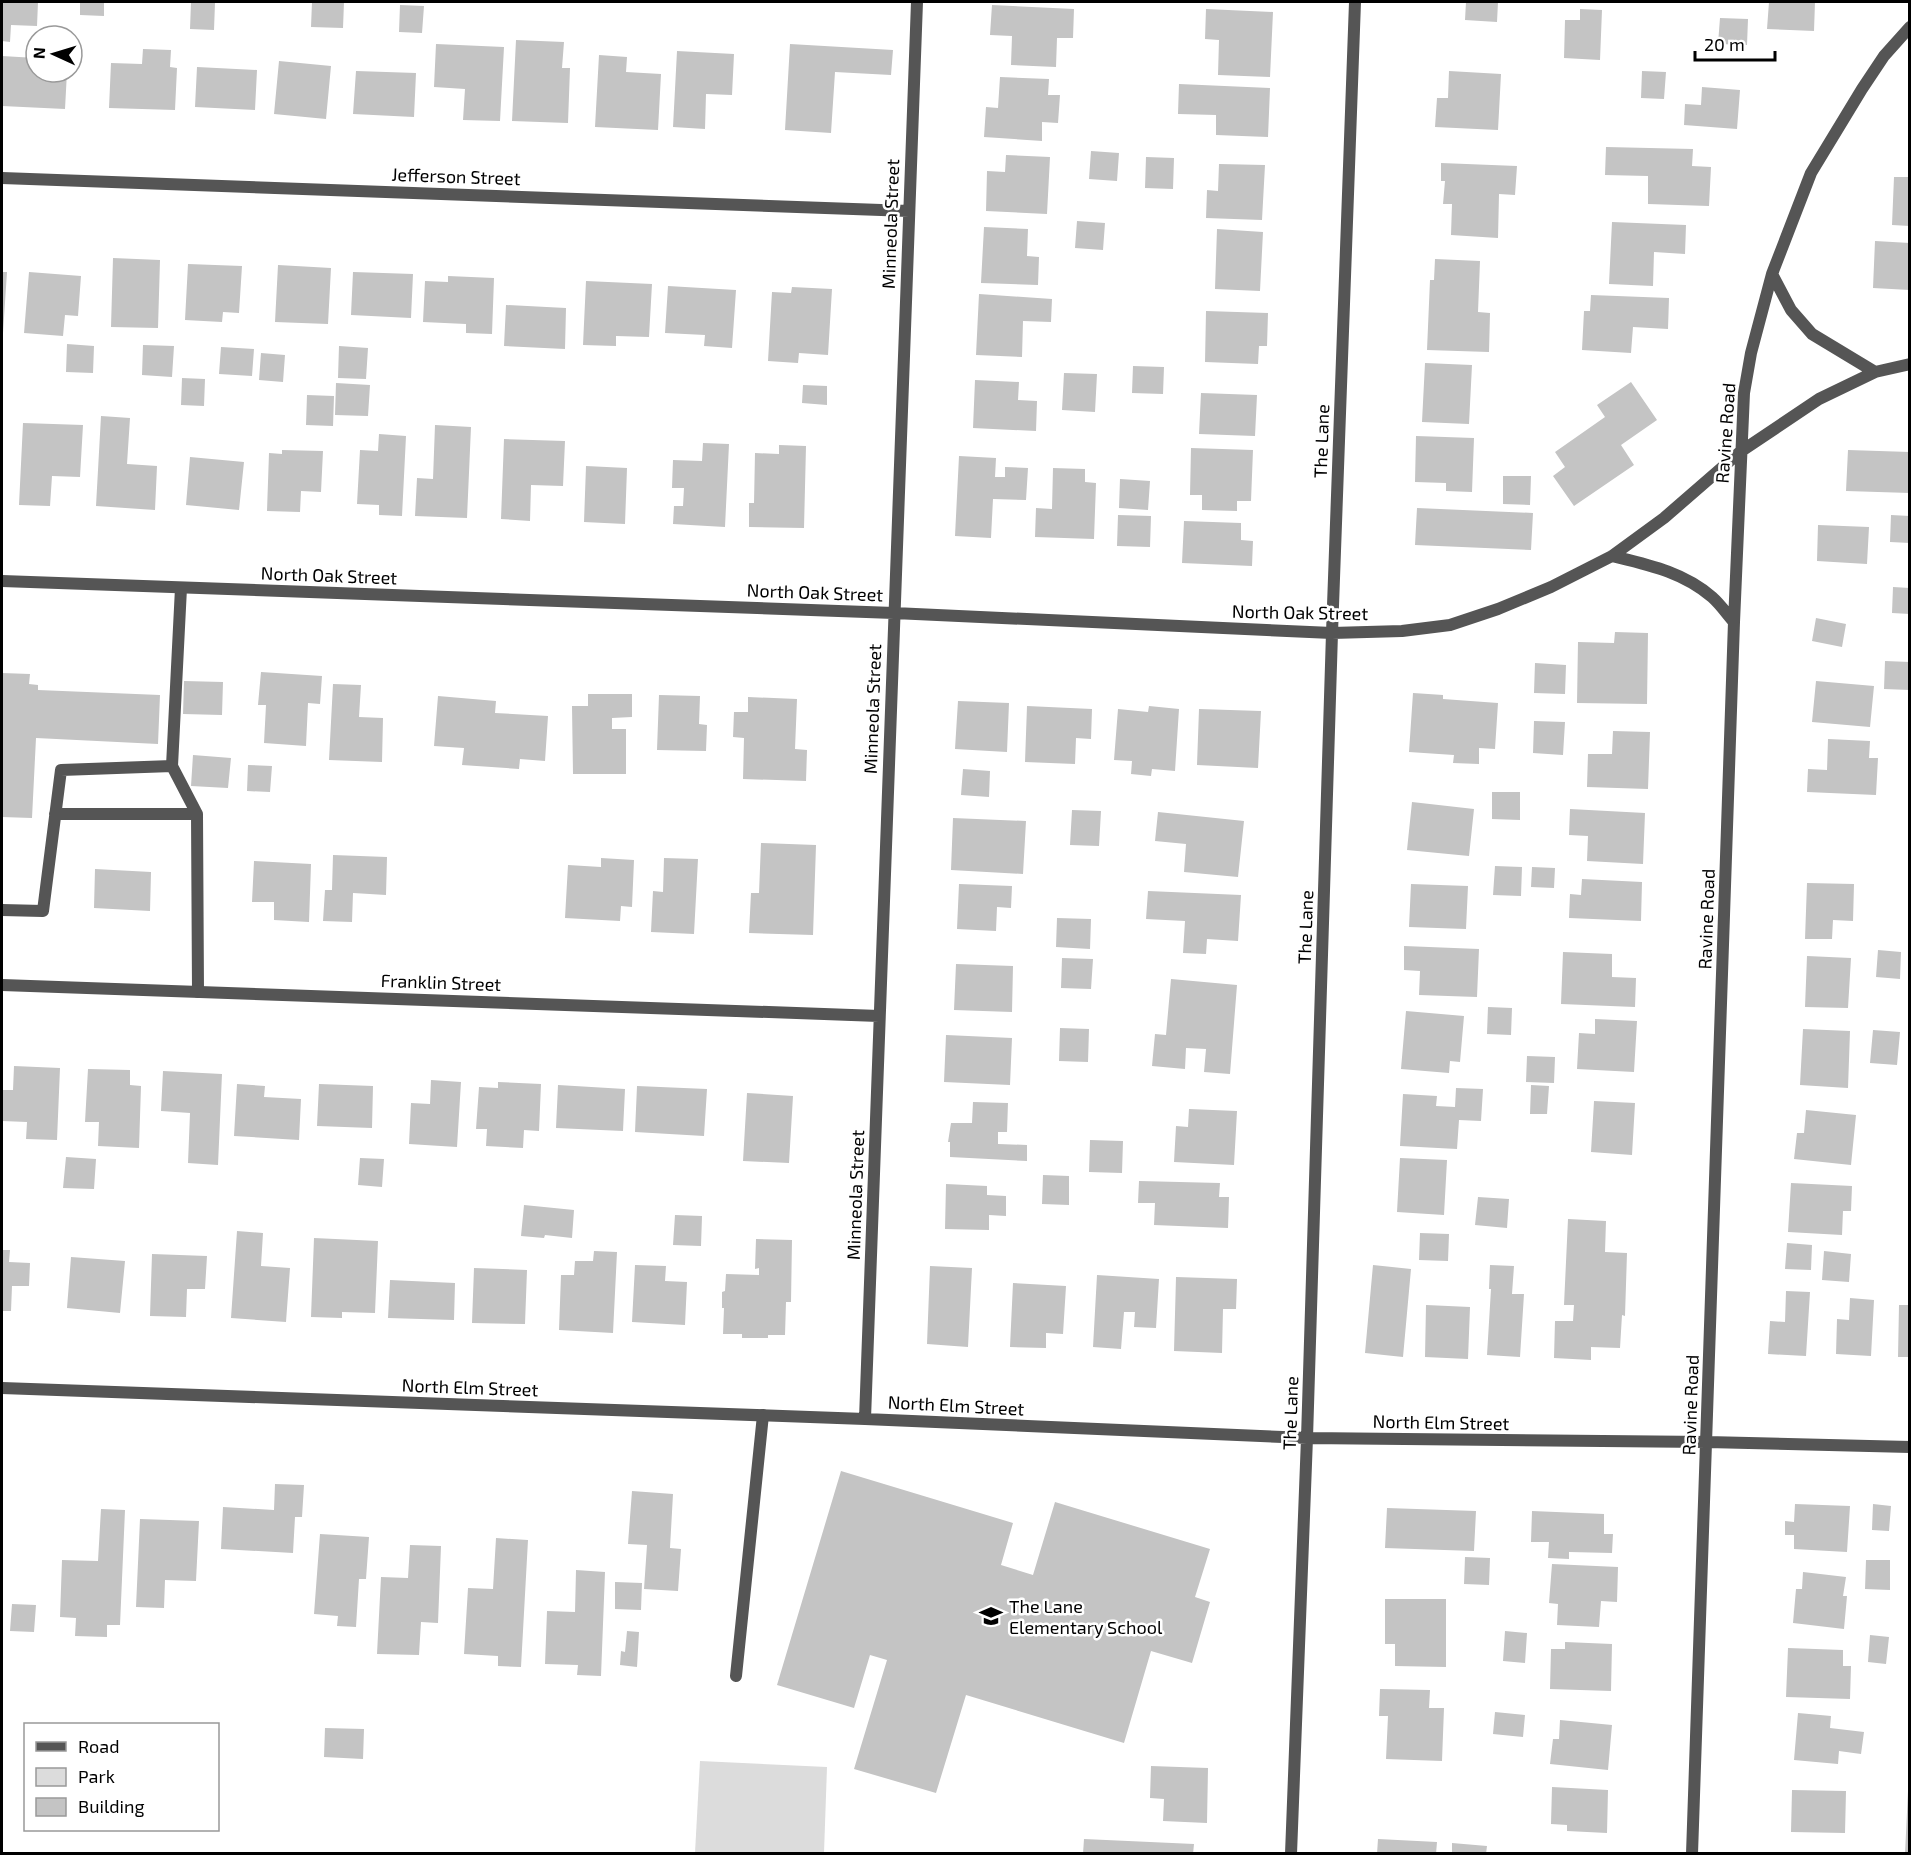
<svg xmlns="http://www.w3.org/2000/svg" width="1911" height="1855" viewBox="0 0 1911 1855" font-family="'Exo 2',sans-serif">
	<rect width="100%" height="100%" fill="#fff"/>
	<path fill="#dcdcdc" d="M700,1761L827,1767L824,1853H695Z"/>
	<path fill="#c4c4c4" d="M2,2H38L37,26L11,25L10,42L2,41Z
		M80,2H104V16L80,15Z
		M191,2L215,3L214,30L190,29Z
		M312,2H344L343,28L311,27Z
		M1466,2H1498L1497,22L1465,20Z
		M1769,2H1815L1814,31L1767,29Z
		M400,5L424,6L422,33L399,32Z
		M992,5L1074,9L1073,38H1057L1056,67L1011,65L1012,36L990,35Z
		M1206,9L1273,12L1270,77L1218,75L1219,40L1205,39Z
		M1580,9L1602,10L1600,60L1564,58L1565,20H1580Z
		M1720,18L1748,19L1747,45L1718,44Z
		M516,40L564,42L562,68H570L568,123L512,121Z
		M436,44L504,47L500,121L463,120L465,89L434,87Z
		M790,44L893,50L891,75L835,72L831,133L785,130Z
		M143,49L171,50L170,67L177,68L175,110L109,108L111,63L142,64Z
		M677,51L734,54L732,95L706,94L705,129L673,127Z
		M599,55L627,57L626,72L661,74L658,130L595,127Z
		M2,56L36,58V72H67L65,109L2,106Z
		M279,61L331,66L326,119L274,114Z
		M197,67L257,70L255,110L195,107Z
		M356,71L416,73L414,117L353,114Z
		M1449,71L1501,74L1498,130L1435,127L1437,98H1448Z
		M1642,71L1666,72L1664,99L1641,98Z
		M1000,77L1049,79L1048,95H1060L1058,123L1042,122V141L984,137L986,107L998,108Z
		M1179,84L1270,88L1268,137L1216,135V115L1178,114Z
		M1702,87L1740,90L1737,129L1684,125L1685,104L1701,105Z
		M1606,147L1693,149L1692,166L1711,167L1709,206L1648,204V176L1605,175Z
		M1091,151L1119,153L1117,181L1089,179Z
		M1006,155L1050,157L1047,214L986,211L987,171L1005,172Z
		M1146,157L1174,158L1173,189L1145,188Z
		M1441,163L1517,166L1515,195L1499,194L1498,238L1451,235L1452,204H1443L1445,181H1441Z
		M1219,164L1265,165L1262,220L1206,218L1207,190L1218,191Z
		M1894,177H1910V226L1892,225Z
		M1077,221L1105,223L1103,250L1075,248Z
		M1612,222L1686,225L1685,254L1654,252L1653,286L1609,284Z
		M984,227L1028,229L1027,256L1039,257L1038,285L981,283Z
		M1217,229L1263,232L1260,291L1215,289Z
		M1875,241L1910,243V290L1873,288Z
		M113,258L160,260L158,328L111,327Z
		M1435,259L1480,261L1478,312L1490,313L1489,352L1427,350L1430,280H1434Z
		M188,264L242,266L239,313L223,312L222,322L185,320Z
		M278,265L331,268L328,324L275,322Z
		M2,272H7L3,333H2Z
		M29,272L81,276L78,316L65,315L63,336L24,333Z
		M353,272L413,274L411,318L351,315Z
		M448,276L494,278L492,334L466,333V324L423,322L425,281L448,282Z
		M586,281L652,284L649,337L616,336V346L583,345Z
		M668,286L736,290L732,348L704,346L705,335L665,333Z
		M792,287L832,289L828,355L799,353L798,363L768,361L772,292L791,293Z
		M979,294L1052,299L1051,322L1023,321L1022,357L976,355Z
		M1591,295L1669,298L1668,329L1633,327L1631,353L1582,350L1584,311H1590Z
		M506,305L566,308L565,349L504,346Z
		M1206,311L1268,313L1267,346H1259L1258,364L1205,362Z
		M67,344L94,346L93,373L66,372Z
		M143,345L174,346L172,377L142,375Z
		M339,346L368,348L366,379L338,378Z
		M221,347L254,349L252,376L219,374Z
		M261,353L285,355L283,382L259,380Z
		M1425,363L1472,365L1469,424L1422,422Z
		M1133,366L1164,367L1163,394L1132,393Z
		M1064,373L1097,374L1095,412L1062,410Z
		M182,378L205,379L204,406L181,405Z
		M975,380L1019,382L1018,400L1037,401L1036,431L973,428Z
		M1631,382L1657,420L1621,445L1634,465L1574,506L1553,476L1565,467L1555,452L1605,417L1597,405Z
		M336,383L370,385L368,416L335,415Z
		M803,385L827,386V405L802,403Z
		M1201,393L1257,395L1255,436L1199,434Z
		M307,395L334,396L333,426L306,425Z
		M101,416L130,418L127,464L157,466L155,510L96,506Z
		M23,423L83,425L80,477L52,476L50,506L19,505Z
		M435,425L471,427L467,518L415,516L417,478L433,479Z
		M379,434L406,436L402,516L379,515V505L357,504L360,450L378,451Z
		M1416,436L1474,438L1472,492L1446,491V483L1415,482Z
		M504,439L565,441L563,486L531,485L530,521L501,519Z
		M703,443L729,444L725,527L673,524L674,506H683L684,488H672L673,460L702,461Z
		M779,445L806,446L804,528L749,527V503H754L755,453L779,454Z
		M1191,448L1253,450L1251,501H1237V511L1202,510V495H1190Z
		M282,450L323,451L321,492L301,491L300,512L267,511L269,453L282,454Z
		M1848,450L1910,452V493L1846,491Z
		M959,456L996,458L995,477H1005V467L1028,468L1026,500L993,499L991,538L955,536Z
		M190,457L244,462L239,510L186,505Z
		M586,466L627,468L625,524L584,522Z
		M1053,468L1085,469V482L1096,483L1094,539L1035,537L1036,508L1052,509Z
		M1503,476H1531L1530,505L1503,504Z
		M1120,479L1150,481L1148,510L1119,508Z
		M1417,508L1533,513L1531,550L1415,545Z
		M1118,515L1151,516L1150,547L1117,546Z
		M1891,515L1910,516V543L1890,542Z
		M1184,521L1241,523V540L1253,541L1252,566L1182,563Z
		M1818,525L1869,527L1867,564L1817,561Z
		M1893,587L1910,588V614L1892,613Z
		M1816,618L1846,624L1842,647L1812,641Z
		M1615,632L1648,633L1647,704L1577,703L1578,642L1614,643Z
		M1885,661L1910,662V690L1884,689Z
		M1535,663L1566,665L1565,694L1534,693Z
		M261,672L322,676L320,704L308,703L306,746L264,743L266,705H258Z
		M2,673L30,674L29,684L38,685V690L160,695L158,744L36,738L32,818L2,817Z
		M184,681L223,682L222,715L183,714Z
		M1816,681L1874,686L1870,727L1812,722Z
		M333,684L361,685L359,717L383,718L382,762L329,760Z
		M1413,693L1443,695V699L1498,703L1495,749L1479,748V764L1453,763L1454,755L1409,752Z
		M588,694H632V717L612,718V729H626V774H573L572,706H588Z
		M659,695L700,696L699,724L707,725L706,751L657,750Z
		M438,696L496,701L495,713L548,716L545,761L520,759L519,769L462,765L464,748L434,746Z
		M748,697L797,699L795,749L807,750L806,781L743,779L744,738L733,737L734,712H748Z
		M958,701L1009,703L1007,752L955,749Z
		M1027,706L1092,709L1091,739L1076,738L1075,764L1025,762Z
		M1149,706L1179,709L1175,771L1152,769L1151,776L1131,774L1132,761L1114,760L1118,709L1148,712Z
		M1199,709L1261,711L1258,768L1197,765Z
		M1534,721L1565,722L1563,755L1533,753Z
		M1613,731L1650,732L1648,789L1587,787L1588,754H1612Z
		M1828,739L1870,741L1869,758H1878L1876,795L1807,792L1808,769L1827,770Z
		M193,755L231,758L228,788L191,786Z
		M248,765L272,766L270,792L247,791Z
		M963,769L990,771L989,797L961,795Z
		M1492,792H1520V820L1492,819Z
		M1412,802L1474,809L1469,856L1407,850Z
		M1570,809L1645,813L1643,864L1587,861L1588,836L1569,835Z
		M1072,810L1101,811L1099,846L1070,845Z
		M1158,812L1244,821L1238,877L1184,872L1186,844L1155,841Z
		M953,818L1026,821L1023,874L951,870Z
		M761,843L816,845L813,935L749,933L751,893H759Z
		M333,855L387,857L386,895L353,893L352,922L323,921L325,890H332Z
		M601,858L634,860L632,907L621,906L620,921L565,918L568,865L601,867Z
		M664,858L698,859L694,934L651,932L653,891L663,892Z
		M254,861L311,864L309,922L274,920V902H252Z
		M1495,866L1522,867L1521,896L1493,895Z
		M1532,867L1555,868L1554,888L1531,887Z
		M95,869L151,872L150,911L94,908Z
		M1582,879L1642,882L1641,921L1569,918L1570,894L1581,895Z
		M1807,883L1854,884L1853,921L1833,920L1832,939H1805Z
		M959,884L1012,886L1011,908L997,907L996,931L957,929Z
		M1411,884L1468,886L1466,929L1409,927Z
		M1148,891L1241,895L1238,941L1207,939L1206,954L1183,953L1185,921L1146,919Z
		M1057,918L1091,919L1090,949L1056,947Z
		M1404,946L1479,949L1477,997L1419,995L1420,971L1404,970Z
		M1878,950L1901,952L1900,979L1876,977Z
		M1563,952L1612,954V977L1636,978L1635,1007L1561,1004Z
		M1807,956L1851,958L1848,1008L1805,1007Z
		M1062,958L1093,959L1091,989L1061,988Z
		M956,964L1013,966L1012,1012L954,1010Z
		M1171,979L1237,985L1230,1074L1204,1072L1206,1049L1186,1048L1185,1069L1152,1066L1155,1034L1166,1035Z
		M1488,1007L1512,1008L1511,1035L1487,1034Z
		M1406,1011L1464,1016L1460,1062L1450,1061L1449,1073L1401,1069Z
		M1595,1019L1637,1021L1634,1072L1577,1069L1579,1033L1595,1034Z
		M1060,1028L1089,1029L1088,1062L1059,1061Z
		M1803,1029L1850,1031L1848,1088L1800,1085Z
		M1873,1030L1900,1032L1897,1065L1870,1063Z
		M946,1035L1012,1038L1010,1085L944,1082Z
		M1527,1056L1555,1057L1554,1083L1526,1082Z
		M14,1066L60,1068L57,1140L26,1139L27,1122L2,1121V1090H13Z
		M88,1069L130,1070V1085L141,1086L139,1148L98,1146L99,1122H85Z
		M163,1071L222,1074L218,1165L188,1163L190,1113L161,1111Z
		M431,1080L461,1082L457,1147L409,1144L411,1103L430,1104Z
		M498,1082L541,1084L539,1131L524,1130L523,1148L486,1146L487,1129H476L479,1087L498,1088Z
		M237,1084L265,1086L264,1097L301,1099L299,1140L234,1136Z
		M319,1084L373,1086L372,1128L317,1126Z
		M558,1085L625,1089L623,1131L556,1128Z
		M1531,1085L1549,1086L1547,1114H1530Z
		M637,1086L707,1089L704,1136L635,1132Z
		M1456,1088L1483,1089L1481,1121L1459,1120L1457,1149L1400,1146L1403,1094L1437,1096L1436,1106L1455,1107Z
		M747,1093L793,1096L789,1163L743,1161Z
		M1594,1101L1635,1103L1632,1155L1591,1152Z
		M973,1102L1008,1103L1007,1132H998V1144L1027,1145V1161L950,1157V1142H948L951,1123H972Z
		M1189,1109L1237,1111L1234,1165L1174,1162L1176,1126L1188,1127Z
		M1806,1110L1856,1115L1851,1165L1794,1159L1797,1133H1804Z
		M1090,1140L1123,1141L1122,1173L1089,1172Z
		M66,1157L96,1159L94,1189L63,1188Z
		M360,1158L384,1159L382,1187L358,1185Z
		M1400,1158L1447,1160L1444,1215L1397,1212Z
		M1043,1175L1069,1176V1205L1042,1204Z
		M1139,1181L1220,1183L1219,1197H1229L1228,1228L1154,1225L1155,1203H1138Z
		M1791,1183L1852,1186L1851,1211H1843L1842,1235L1788,1232Z
		M946,1184L987,1186V1195L1006,1196V1216L989,1215V1230L945,1229Z
		M1478,1197L1509,1199L1507,1228L1475,1225Z
		M524,1205L574,1210L572,1238L545,1235L544,1238L521,1236Z
		M675,1215L702,1216L701,1246L673,1245Z
		M1568,1219L1606,1221L1605,1252L1627,1253L1625,1316L1622,1315L1620,1348L1591,1347V1360L1554,1358L1555,1321H1573L1574,1305H1564Z
		M237,1231L263,1233L261,1266L290,1268L286,1322L231,1318Z
		M1420,1233L1449,1234L1448,1261L1419,1260Z
		M314,1238L378,1241L375,1313L342,1312V1318L311,1317Z
		M756,1239L792,1240L791,1302H786L785,1335H768V1338H742V1334H723L724,1308H722V1292L725,1291L726,1274L759,1275V1268L755,1269Z
		M1787,1243L1812,1245L1811,1270L1785,1269Z
		M2,1250H10L9,1262L30,1263L29,1286H12L11,1311H2Z
		M594,1251L617,1252L613,1333L559,1330L561,1275H574L575,1261H593Z
		M1824,1251L1851,1254L1849,1282L1822,1280Z
		M152,1254L207,1256L205,1289H187L186,1317L150,1316Z
		M71,1257L125,1261L120,1313L67,1308Z
		M635,1265L666,1266L665,1281L687,1282L685,1325L632,1322Z
		M1373,1265L1411,1269L1403,1357L1365,1353Z
		M1490,1265L1514,1266L1512,1294H1524L1520,1357L1487,1355L1491,1289H1489Z
		M930,1266L972,1268L968,1347L927,1344Z
		M474,1268L527,1270L525,1324L472,1323Z
		M1097,1275L1159,1279L1156,1328L1134,1327L1135,1312H1124L1121,1349L1093,1347Z
		M1176,1277L1237,1279L1236,1309H1223L1222,1353L1174,1351Z
		M390,1280L455,1283L454,1320L388,1318Z
		M1013,1283L1066,1286L1063,1334L1046,1333V1348L1010,1347Z
		M1786,1291L1810,1292L1806,1356L1768,1354L1770,1321L1785,1322Z
		M1850,1298L1874,1300L1871,1356L1836,1354L1837,1319L1849,1320Z
		M1426,1305L1470,1307L1468,1359L1425,1357Z
		M1899,1305H1910V1357H1898Z
		M841,1471L1013,1523L1001,1565L1033,1575L1055,1502L1210,1549L1195,1597L1210,1602L1192,1663L1151,1651L1124,1743L966,1695L936,1793L854,1769L887,1660L870,1655L854,1708L777,1685Z
		M275,1484L304,1485L302,1517H295L293,1553L221,1549L223,1507L274,1510Z
		M632,1491L673,1494L670,1548L681,1549L678,1591L644,1589L647,1545L628,1544Z
		M1795,1504L1850,1506L1847,1552L1794,1549V1535H1785V1521L1794,1522Z
		M1873,1504L1891,1506L1889,1531L1872,1530Z
		M1387,1508L1476,1511L1474,1551L1385,1548Z
		M101,1509L125,1510L120,1625H107V1637L75,1636L76,1618L60,1617L62,1560L98,1561Z
		M1532,1511L1604,1514V1534H1613L1612,1553L1569,1552V1559L1548,1558L1549,1542H1531Z
		M140,1519L199,1521L196,1581L165,1580L164,1608L136,1607Z
		M320,1534L369,1537L366,1579H359L356,1627L337,1626L338,1616L314,1614Z
		M496,1538L528,1540L521,1667L498,1666V1656L464,1654L468,1588L493,1589Z
		M410,1545L441,1546L438,1623L421,1622L419,1655L377,1654L381,1577L408,1578Z
		M1465,1557L1490,1558L1489,1585L1464,1584Z
		M1866,1560H1890V1590L1865,1589Z
		M1552,1564L1618,1567L1617,1602L1601,1601L1599,1627L1557,1625L1558,1604L1549,1603Z
		M576,1570L605,1572L601,1676L577,1675L578,1665L545,1664L547,1611L575,1612Z
		M1803,1572L1846,1577L1843,1596H1847L1844,1629L1793,1623L1796,1589H1802Z
		M615,1582L642,1583L641,1610L615,1609Z
		M1385,1599H1446V1667L1395,1666V1644H1385Z
		M12,1604L36,1605L34,1632L10,1631Z
		M627,1631L639,1632L637,1667L620,1665L621,1651L625,1652Z
		M1505,1631L1527,1633L1525,1663L1503,1661Z
		M1870,1635L1889,1637L1886,1664L1868,1662Z
		M1565,1642L1612,1644L1611,1691L1550,1689L1551,1649H1565Z
		M1788,1648L1843,1650V1666H1851L1850,1699L1786,1697Z
		M1380,1689L1430,1690L1429,1708H1444L1442,1761L1386,1759L1388,1716H1379Z
		M1495,1712L1525,1715L1523,1737L1493,1734Z
		M1798,1713L1831,1716L1830,1728L1864,1732L1861,1754L1839,1751L1838,1764L1794,1760Z
		M1560,1720L1612,1725L1608,1770L1550,1764L1553,1739H1559Z
		M325,1728L364,1729L363,1759L324,1757Z
		M1151,1766L1208,1768L1207,1823L1163,1821L1164,1799L1150,1798Z
		M1552,1787L1608,1790L1607,1833L1567,1831V1825L1551,1824Z
		M1792,1790L1846,1791L1845,1833L1791,1832Z
		M1908,1791H1910V1854H1905Z
		M1084,1839L1194,1844L1193,1854H1083Z
		M1378,1839L1437,1842L1436,1854H1377Z
		M1452,1843L1487,1846L1486,1854H1452Z"/>
	<g fill="none" stroke-linecap="round" stroke-linejoin="round">
		<path stroke="#555" stroke-width="12" d="M172,766L181,588
			M55,814H197
			M2,910L43,911L61,770L172,766L197,814L198,992
			M736,1676L763,1415"/>
		<path stroke="#555" stroke-width="12" d="M2,178L909,211
			M1772,274L1791,310L1812,334L1875,372
			M1612,556C1649,565 1683,572 1712,597C1720,604 1727,614 1734,622
			M2,581L894,613L1332,633L1402,631L1450,625L1498,609L1551,587L1612,556L1664,518L1740,452L1819,399L1875,372L1910,364
			M2,985L879,1016
			M2,1388L865,1419L1307,1438L1707,1442L1910,1447
			M865,1419L917,2
			M1291,1854L1307,1438L1332,633L1355,2
			M1692,1854L1734,622L1744,393L1751,353L1772,274L1811,173L1862,89L1884,56L1910,27"/>
	</g>
	<defs>
		<g id="school-bare" transform="scale(1.8)"><path d="M0-5L7-2L0 1L-7-2ZM-4 1L0 2.5L4 1V4Q0 6-4 4Z" fill="#000" stroke="#fff" stroke-width="2.5" paint-order="stroke"/></g>
	</defs>
	<g fill-rule="evenodd">
		<use href="#school-bare" x="991" y="1616"/>
	</g>
	<g text-anchor="middle" dominant-baseline="central" stroke-width="5" stroke-linejoin="round" paint-order="stroke">
		<g font-size="18" fill="#000" stroke="#fff">
			<text transform="translate(456 176) rotate(2)">Jefferson Street</text>
			<text transform="translate(890 224) rotate(-88)">Minneola Street</text>
			<text transform="translate(1725 433) rotate(-86)">Ravine Road</text>
			<text transform="translate(1321 441) rotate(-88)">The Lane</text>
			<text transform="translate(329 575) rotate(2)">North Oak Street</text>
			<text transform="translate(815 592) rotate(2)">North Oak Street</text>
			<text transform="translate(1300 612) rotate(1)">North Oak Street</text>
			<text transform="translate(872 709) rotate(-88)">Minneola Street</text>
			<text transform="translate(1706 919) rotate(-88)">Ravine Road</text>
			<text transform="translate(1305 927) rotate(-88)">The Lane</text>
			<text transform="translate(441 982) rotate(2)">Franklin Street</text>
			<text transform="translate(855 1195) rotate(-88)">Minneola Street</text>
			<text transform="translate(470 1387) rotate(2)">North Elm Street</text>
			<text transform="translate(956 1405) rotate(3)">North Elm Street</text>
			<text transform="translate(1690 1405) rotate(-88)">Ravine Road</text>
			<text transform="translate(1290 1413) rotate(-88)">The Lane</text>
			<text transform="translate(1441 1422) rotate(1)">North Elm Street</text>
		</g>
		<g font-size="18" fill="#000" stroke="#fff" text-anchor="start">
			<text x="1009" y="1606">The Lane<tspan x="1009" dy="21">Elementary School</tspan></text>
		</g>
	</g>
	<rect width="1911" height="1855" fill="none" stroke="#000000" stroke-width="6"/>
	<rect x="24" y="1723" width="195" height="108" fill="#ffffff" stroke="#999999" stroke-width="1.5"/>
	<rect x="36" y="1742" width="30" height="9" fill="#555555" stroke="#999999" stroke-width="1.5"/>
	<text x="78" y="1753" font-size="18" fill="#000000">Road</text>
	<rect x="36" y="1768" width="30" height="18" fill="#dcdcdc" stroke="#999999" stroke-width="1.5"/>
	<text x="78" y="1783" font-size="18" fill="#000000">Park</text>
	<rect x="36" y="1798" width="30" height="18" fill="#c4c4c4" stroke="#999999" stroke-width="1.5"/>
	<text x="78" y="1813" font-size="18" fill="#000000">Building</text>
	<g transform="translate(54 54) rotate(274)"><circle r="28" fill="#ffffff" stroke="#999999" stroke-width="1.5"/>
	<path d="M0-4.5L10 22L0 15L-10 22Z" fill="#000000"/>
	<text y="-9" font-size="16" font-weight="bold" text-anchor="middle" fill="#000000">N</text>
	</g>
	<path d="M1695 51v9h80v-9" fill="none" stroke="#000000" stroke-width="3"/>
	<text x="1704" y="51" font-size="18" fill="#000000" stroke="#ffffff" stroke-width="4.5" paint-order="stroke">20 m</text>
</svg>
